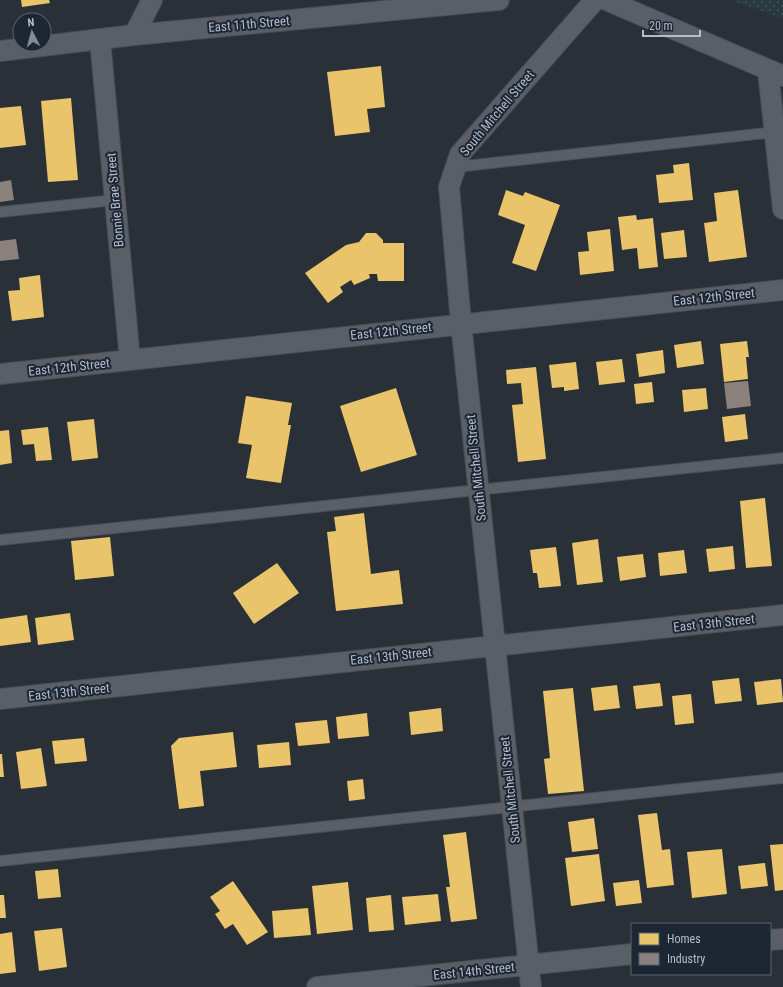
<svg xmlns="http://www.w3.org/2000/svg" width="783" height="987" viewBox="0 0 783 987" font-family="'Roboto Condensed',sans-serif">
	<defs>
		<pattern id="grass-dots" width="8" height="8" patternUnits="userSpaceOnUse"><rect width="8" height="8" fill="#273a3e"/><path d="M2 2h.1M6 6h.1" fill="none" stroke="#445559" stroke-width="1.8" stroke-linecap="round"/></pattern>
	</defs>
	<rect width="100%" height="100%" fill="#2a3038"/>
	<path fill="url(#grass-dots)" d="M731,0H783V19Z"/>
	<path fill="#e9c46a" d="M21,0H49L50,3L22,7Z
		M381,66L385,107L367,109L370,132L335,136L327,72Z
		M71,98L78,180L48,182L41,101Z
		M21,106L26,145L0,148V108Z
		M689,163L693,200L659,203L656,175L674,173L673,165Z
		M506,190L523,196L525,192L560,205L536,271L512,263L525,225L498,215Z
		M738,190L747,257L709,262L704,223L717,221L714,193Z
		M636,215L637,220L653,218L658,267L639,269L637,248L622,250L618,217Z
		M610,229L614,271L580,275L578,252L589,251L587,232Z
		M684,230L687,257L664,259L661,233Z
		M366,233H376L383,240V243H404V281H378L377,274H369L370,278L354,285L351,280L340,287L343,292L328,303L305,273L346,245L359,242Z
		M40,275L44,317L12,321L8,291L20,290L19,278Z
		M701,341L704,364L677,368L674,345Z
		M747,341L749,357H746L748,379L724,382L720,344Z
		M663,350L665,373L639,377L636,354Z
		M622,359L625,382L599,385L596,362Z
		M576,362L579,389L564,391V387L552,388L549,365Z
		M536,367L546,459L518,462L512,405L523,404L521,383L507,384L506,370Z
		M652,382L654,402L636,404L634,384Z
		M396,388L417,455L361,472L340,406Z
		M706,388L708,409L684,412L682,390Z
		M246,396L292,403L288,425H291L281,483L246,478L252,445L238,443Z
		M745,414L748,439L725,442L722,417Z
		M94,419L98,458L72,461L67,422Z
		M48,427L52,460L36,461L34,444L23,445L21,430Z
		M9,430L12,463L0,465V431Z
		M765,498L772,566L746,568L740,501Z
		M364,513L371,574L399,570L403,604L336,611L327,532L336,531L334,517Z
		M110,537L114,576L75,580L71,541Z
		M598,539L603,582L577,585L572,543Z
		M733,546L735,569L709,572L706,549Z
		M556,547L561,586L539,588L537,573H533L530,550Z
		M684,550L687,573L660,576L658,553Z
		M643,554L646,577L620,581L617,557Z
		M277,563L299,593L254,624L233,593Z
		M70,613L74,640L38,645L35,618Z
		M27,615L31,642L0,646V619Z
		M739,678L742,701L715,704L712,681Z
		M781,679L783,702L757,705L754,682Z
		M660,683L663,706L636,709L633,686Z
		M617,685L620,708L594,711L591,688Z
		M573,688L584,791L548,794L544,759L550,758L543,691Z
		M691,694L694,723L675,725L672,696Z
		M441,708L443,731L411,735L409,712Z
		M367,713L369,736L338,739L336,717Z
		M327,720L330,743L298,746L295,723Z
		M233,732L237,767L200,771L204,806L179,809L171,746L179,738Z
		M84,738L87,761L55,764L52,741Z
		M289,742L291,765L259,768L257,745Z
		M41,748L47,786L21,789L16,752Z
		M0,754H2L4,777H0Z
		M363,779L365,799L349,801L347,781Z
		M657,813L662,850L670,849L674,885L647,888L638,815Z
		M594,818L598,849L572,852L568,822Z
		M466,832L477,919L451,922L446,887H450L443,835Z
		M783,844V890L775,891L770,845Z
		M722,849L727,894L692,898L687,852Z
		M599,854L605,901L571,906L565,858Z
		M765,863L768,886L741,889L738,866Z
		M58,869L61,897L38,899L35,871Z
		M639,880L642,903L616,906L613,883Z
		M233,881L268,932L247,945L233,924L225,929L215,914L220,911L210,897Z
		M348,882L353,930L317,934L312,886Z
		M438,894L441,921L405,925L402,897Z
		M0,895H4L6,918H0Z
		M391,895L394,930L369,932L366,898Z
		M308,908L311,935L274,938L272,911Z
		M62,928L67,967L39,971L34,931Z
		M12,932L16,972L0,974V934Z"/>
	<path fill="#8a817c" d="M11,180L14,200L0,202V182Z
		M16,239L19,259L0,261V241Z
		M748,381L751,406L727,409L724,383Z"/>
	<g fill="none" stroke-linecap="round" stroke-linejoin="round">
		<g stroke="#484c53" stroke-width="12">
			<path id="service" d="M456,167L775,132
				M0,212L115,200
				M0,540L783,458
				M0,861L783,778"/>
		</g>
		<g stroke="#484c53" stroke-width="22">
			<path id="minor" d="M606,0L783,76
				M134,35L152,0
				M100,40L130,360
				M0,51L134,35L499,0
				M768,71L783,209
				M0,374L783,290
				M0,699L783,615
				M770,940L783,939
				M317,987L632,954
				M531,987L461,323L449,187L460,154L595,0"/>
		</g>
		<use href="#service" stroke="#5a5e66" stroke-width="10"/>
		<use href="#minor" stroke="#5a5e66" stroke-width="20"/>
	</g>
	<g text-anchor="middle" dominant-baseline="central" stroke-width="4" stroke-linejoin="round" paint-order="stroke">
		<g font-size="13" fill="#b4bcc9" stroke="#1d2633">
			<text transform="translate(249 24) rotate(-5)">East 11th Street</text>
			<text transform="translate(497 113) rotate(-50)">South Mitchell Street</text>
			<text transform="translate(115 200) rotate(-95)">Bonnie Brae Street</text>
			<text transform="translate(714 297) rotate(-6)">East 12th Street</text>
			<text transform="translate(391 331) rotate(-6)">East 12th Street</text>
			<text transform="translate(69 367) rotate(-6)">East 12th Street</text>
			<text transform="translate(476 468) rotate(-96)">South Mitchell Street</text>
			<text transform="translate(714 623) rotate(-6)">East 13th Street</text>
			<text transform="translate(391 656) rotate(-6)">East 13th Street</text>
			<text transform="translate(69 692) rotate(-6)">East 13th Street</text>
			<text transform="translate(510 790) rotate(-96)">South Mitchell Street</text>
			<text transform="translate(474 971) rotate(-6)">East 14th Street</text>
		</g>
	</g>
	<rect x="631" y="923" width="140" height="52" fill="#1d2633" stroke="#59626f"/>
	<rect x="639" y="933" width="20" height="12" fill="#e9c46a" stroke="#59626f"/>
	<text x="667" y="943" font-size="12" fill="#b4bcc9">Homes</text>
	<rect x="639" y="953" width="20" height="12" fill="#8a817c" stroke="#59626f"/>
	<text x="667" y="963" font-size="12" fill="#b4bcc9">Industry</text>
	<g transform="translate(32 32) rotate(354)"><circle r="19" fill="#1d2633" stroke="#59626f"/>
	<path d="M0-3L7 15L0 10L-7 15Z" fill="#848b96"/>
	<text y="-6" font-size="11" font-weight="bold" text-anchor="middle" fill="#b4bcc9">N</text>
	</g>
	<path d="M643 30v6h57v-6" fill="none" stroke="#b4bcc9" stroke-width="2"/>
	<text x="649" y="30" font-size="12" fill="#b4bcc9" stroke="#1d2633" stroke-width="3" paint-order="stroke">20 m</text>
</svg>
